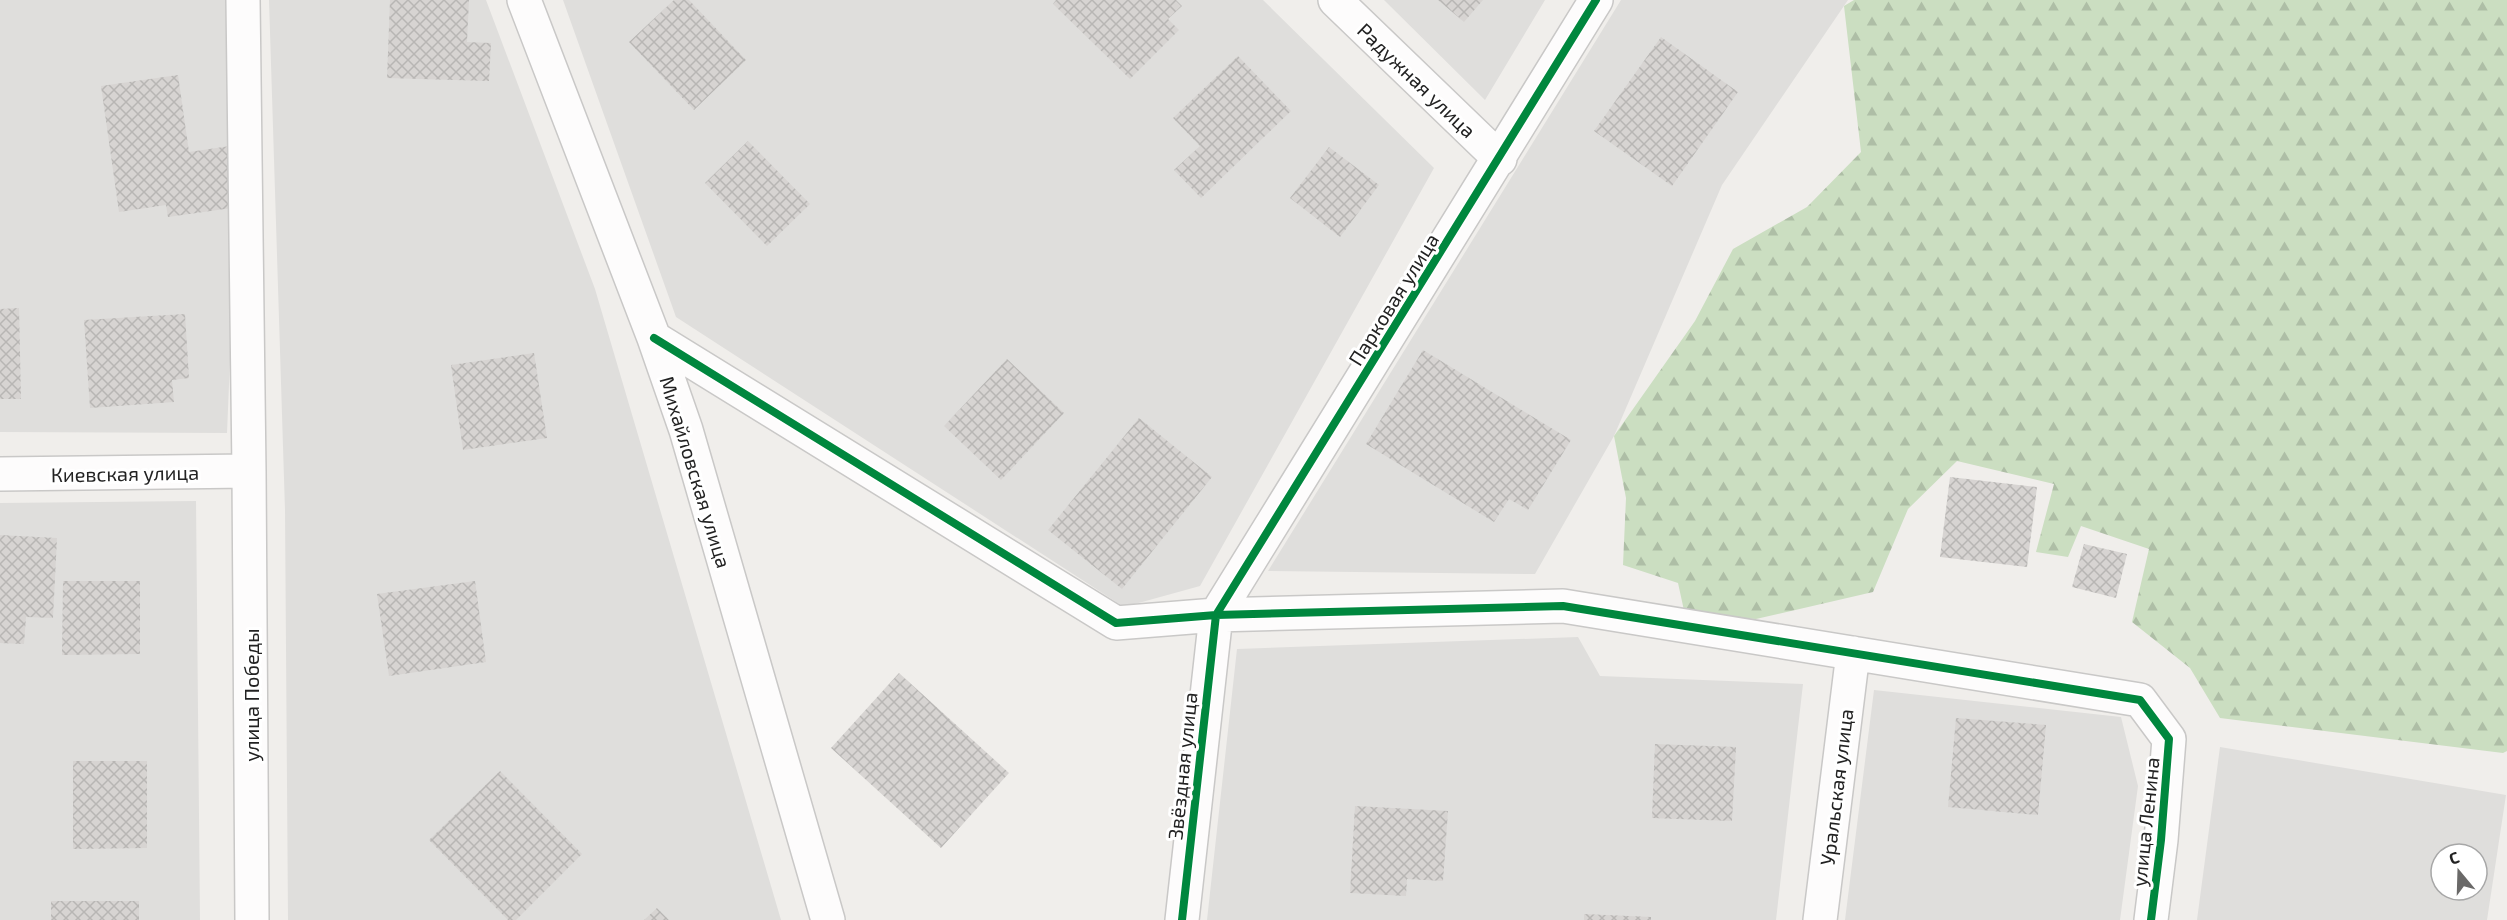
<svg xmlns="http://www.w3.org/2000/svg" width="2507" height="920" viewBox="0 0 2507 920" font-family="'Exo 2',sans-serif">
	<defs>
		<pattern id="forest-firs" width="22" height="20" patternUnits="userSpaceOnUse" patternTransform="scale(1.5)"><rect width="22" height="20" fill="#cbdec1"/><path d="M5 1l3.5 6h-7zM16 11l3.5 6h-7z" fill="#aebea6"/></pattern>
		<pattern id="building-cross-hatch" width="8" height="8" patternUnits="userSpaceOnUse" patternTransform="scale(1.5)"><rect width="8" height="8" fill="#d7d4d2"/><path d="M0 0l8 8M0 8l8-8" fill="none" stroke="#b8b6b4"/></pattern>
	</defs>
	<rect width="100%" height="100%" fill="#f0eeeb"/>
	<path fill="#dfdedc" fill-rule="evenodd" d="M0,0H230L239,143L227,433L0,432Z
		M269,0H486L595,289L781,920H288L285,510Z
		M563,0H1263L1434,168L1200,586L1124,607L676,317Z
		M1384,0H1545L1485,100Z
		M1621,0H1848L1722,185L1614,436L1535,574L1268,571Z
		M196,501L200,920H0V503Z
		M1578,637L1600,676L1803,684L1776,920H1207L1237,649Z
		M1874,690L2121,717L2138,786L2120,920H1845Z
		M2220,747L2506,795L2487,920H2197ZM2441,854H2477V890H2441Z"/>
	<path fill="url(#forest-firs)" d="M1854,0H2507V751L2503,753L2220,718L2190,668L2132,622L2149,549L2081,526L2068,557L2036,552L2054,484L1957,461L1908,509L1873,592L1756,619L1685,615L1678,583L1623,565L1626,498L1614,436L1695,321L1733,249L1807,207L1861,152L1844,6Z"/>
	<path fill="url(#building-cross-hatch)" d="M390,0H469L467,42L491,43L489,81L387,78Z
		M674,0H689L746,60L694,110L629,42Z
		M1056,0H1176L1182,6L1168,19L1179,30L1130,79L1053,4Z
		M1438,0H1483L1464,22Z
		M1661,37L1738,92L1672,186L1594,131Z
		M1238,56L1291,111L1201,198L1174,170L1200,146L1173,118Z
		M178,75L189,152L230,146L239,207L168,217L166,205L119,212L101,86Z
		M748,141L810,204L767,246L705,183Z
		M1329,147L1379,185L1340,237L1290,198Z
		M19,308L21,399H0V309Z
		M185,314L189,378L172,380L174,402L90,408L84,320Z
		M1423,350L1571,440L1528,510L1509,499L1494,522L1366,444Z
		M534,353L547,438L463,450L451,365Z
		M1007,359L1064,413L1001,480L944,426Z
		M1139,418L1212,477L1122,589L1048,530Z
		M1950,477L2037,487L2027,567L1940,557Z
		M0,535L57,538L53,618L26,617L24,644L0,643Z
		M2084,544L2127,554L2116,598L2072,587Z
		M63,581H140V654L62,655Z
		M475,581L486,662L389,676L377,594Z
		M899,673L1009,773L941,848L831,748Z
		M1956,718L2046,725L2038,815L1948,807Z
		M1655,744L1736,747L1732,821L1652,818Z
		M73,761H147V848L73,849Z
		M500,771L582,854L516,920H508L429,840Z
		M1355,806L1448,811L1443,881L1407,879L1406,896L1350,893Z
		M51,901H139V920H51Z
		M657,908L669,920H644Z
		M1584,914L1651,917V920H1584Z"/>
	<g fill="none" stroke-linecap="round" stroke-linejoin="round">
		<g stroke="#c9c8c7" stroke-width="36">
			<path id="street" d="M243,0L249,471L252,920
				M524,0L654,338L686,430L828,920
				M1335,0L1500,159
				M654,338L1116,623L1216,615L1563,606L2140,700L2169,739L2161,840L2151,920
				M0,474L249,471
				M1182,920L1216,615L1596,0
				M1820,920L1853,653"/>
		</g>
		<use href="#street" stroke="#fdfcfc" stroke-width="33"/>
		<g stroke="#fff" stroke-width="11">
			<path id="cycleway" d="M654,338L1116,623L1216,615L1563,606L2140,700L2169,739L2161,840L2151,920
				M1182,920L1216,615L1596,0"/>
		</g>
		<use href="#cycleway" stroke="#00873e" stroke-width="8"/>
	</g>
	<g text-anchor="middle" dominant-baseline="central" stroke-width="6" stroke-linejoin="round" paint-order="stroke">
		<g font-size="20" fill="#222" stroke="#fff">
			<text transform="translate(1417 80) rotate(44)">Радужная улица</text>
			<text transform="translate(1393 299) rotate(-58)">Парковая улица</text>
			<text transform="translate(696 472) rotate(73)">Михайловская улица</text>
			<text transform="translate(125 473) rotate(-1)">Киевская улица</text>
			<text transform="translate(251 695) rotate(-90)">улица Победы</text>
			<text transform="translate(1182 766) rotate(-84)">Звёздная улица</text>
			<text transform="translate(1836 787) rotate(-83)">Уральская улица</text>
			<text transform="translate(2145 822) rotate(-84)">улица Ленина</text>
		</g>
	</g>
	<g transform="translate(2459 872) rotate(341)"><circle r="28" fill="#ffffff" stroke="#a7a7a7" stroke-width="1.5"/>
	<path d="M0-4.5L10 22L0 15L-10 22Z" fill="#6a6968"/>
	<text y="-9" font-size="16" font-weight="bold" text-anchor="middle" fill="#222222">С</text>
	</g>
</svg>
